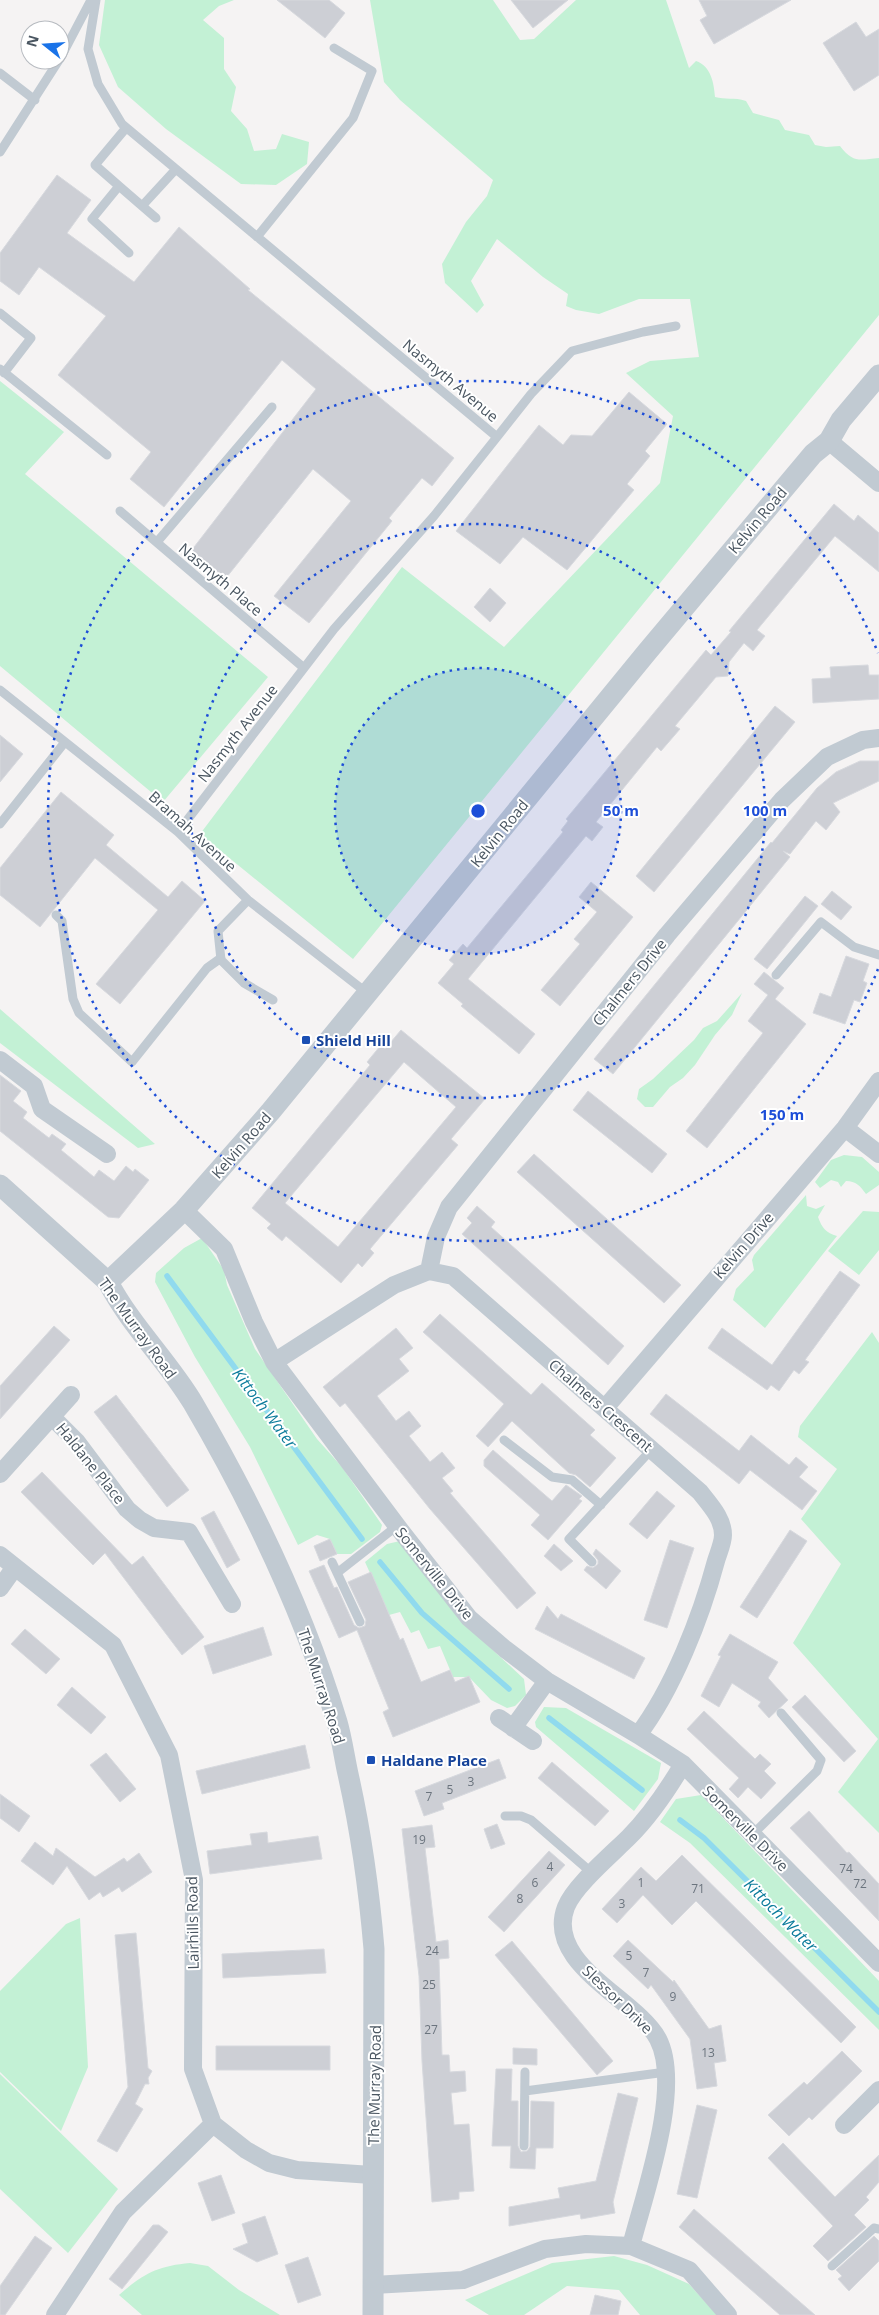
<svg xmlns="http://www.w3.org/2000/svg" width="879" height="2315" viewBox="0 0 879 2315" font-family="'Open Sans',sans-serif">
	<rect width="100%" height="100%" fill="#f5f3f3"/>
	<path fill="#c3f1d5" d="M105,0H234L219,6L203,20L224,38V69L236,87L231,111L247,129L254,151L276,149L282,134L309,142L307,164L276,185L241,184L166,129L118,87L99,45Z
		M370,0H493L520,40L534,39L576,0H666L689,68L696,61C711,66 714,83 715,97C725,100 734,97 746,101L753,113L779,120L785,130L809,135L815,145L826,147L840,146C853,163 859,160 879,158V315L353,959L200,834L402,567L504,647L660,483L673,416L626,373L650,361L699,357L690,299H639L599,314L576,310L566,306L568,294L543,277L497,239L471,281L484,305L477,313L445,283L442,264L466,222L487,196L493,180L400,100L384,82Z
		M0,381L64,432L25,474L268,677L163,802L0,666Z
		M742,993L732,1015L715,1035L695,1065L683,1078L670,1087L653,1107H645L637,1099L639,1089L653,1079L694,1040L703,1028L717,1021Z
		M0,1009L155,1144L138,1148L0,1043Z
		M844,1155L862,1157L879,1172V1185L866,1194C860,1186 856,1181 846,1181L841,1187L838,1182L831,1180L820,1188L815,1182L831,1160Z
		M806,1195L807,1206L816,1209L825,1205L818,1217C822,1228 826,1233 837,1236L765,1328L733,1300L736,1289L754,1270L752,1260L754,1255Z
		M863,1211L879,1212V1250L859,1275L828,1251Z
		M202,1238L224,1270L227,1285L255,1349L317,1439L342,1467L382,1525L380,1532L351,1554H337L330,1539L317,1535L298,1545L250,1447L195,1357L155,1282L156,1273L184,1248Z
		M872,1332L879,1343V1833L838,1792L878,1739L793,1643L841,1564L801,1519L837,1469L798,1437L800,1426Z
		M400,1541L467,1626L524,1679L526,1695L515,1706L507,1708L491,1700L469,1677H453L440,1646L428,1649L419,1630L411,1633L400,1612L389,1615L365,1562L387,1544Z
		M544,1707L566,1708L661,1763L658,1779L634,1811L536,1727L535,1722Z
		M701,1795L879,1981V2030L690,1843L660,1822L676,1799Z
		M80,1918L88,2067L61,2131L0,2072V1991L66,1924Z
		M0,2074L118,2189L68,2253L0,2189Z
		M614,2256L647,2265L689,2284L717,2315H640L619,2290L567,2286L524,2315H489L465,2300L552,2263Z
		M190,2263L208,2266L239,2290L280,2315H142L119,2295C144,2273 158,2266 190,2263Z"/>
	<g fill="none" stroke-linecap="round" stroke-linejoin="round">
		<path stroke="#90daee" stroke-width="5.5" d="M167,1276L362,1539
			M380,1562L422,1613L509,1689
			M549,1718L642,1790
			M680,1820L704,1838L879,2012"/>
	</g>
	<path fill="#cdcfd5" stroke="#d7d9de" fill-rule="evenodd" d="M277,0H329L345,13L325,38Z
		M511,0H568L533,28Z
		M699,0H791L714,44L700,20L707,16Z
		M856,22L866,37L879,29V75L854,91L823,43Z
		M57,175L91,200L67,233L134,282L179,227L250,289L248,290L454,458L432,486L422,478L389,518L392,521L309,623L274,596L351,501L313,469L226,578L191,551L316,389L282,360L164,507L130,479L151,452L58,375L106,316L39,267L19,295L0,281V253Z
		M629,392L667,424L645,451L650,456L627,484L634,490L567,570L523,537L500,564L456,531L539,425L563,445L571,435L592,436Z
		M834,504L854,521L858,515L879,533V572L835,536L757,630L765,636L753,651L744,643L729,662L728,676L716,677L675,726L680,729L661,751L657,747L596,822L603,827L592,841L586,836L468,979L535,1034L519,1054L461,1006L463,1004L438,983L454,964L449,960L463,944L467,948L563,832L561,830L568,821L566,819L706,650L711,655L731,632L729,631Z
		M490,588L506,603L490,622L474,607Z
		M868,665L869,675H879V699L813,703L812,679L831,678L830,667Z
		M775,706L795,722L654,892L636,876Z
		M0,735L23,754L0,782Z
		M860,761H879V781L833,803L840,812L826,830L816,821L790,854L783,851L790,857L613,1074L594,1059L771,842L772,843L817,788L836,772Z
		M61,792L114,835L106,845L168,897L182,881L205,901L120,1004L96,984L158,910L95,858L40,927L0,895V868Z
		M591,882L633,917L560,1006L541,990L580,944L574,939L597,912L579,897Z
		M832,891L852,907L841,920L821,904Z
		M805,896L818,906L767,969L754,959Z
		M846,956L869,964L863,981L867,983L860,1002L854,1000L845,1024L813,1013L820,993L831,997Z
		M764,972L784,988L775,999L806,1024L707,1148L686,1131L763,1033L748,1021L768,995L754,984Z
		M401,1030L485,1099L451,1139L458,1145L370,1249L374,1253L362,1267L358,1263L341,1283L286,1236L282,1241L267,1228L271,1224L252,1208L370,1065L367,1062L381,1045L385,1049ZM404,1062L456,1107L338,1247L285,1203Z
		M0,1075L21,1091L13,1101L27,1112L23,1118L49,1138L52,1134L66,1144L61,1150L94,1177L99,1170L114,1181L126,1166L133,1172L135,1169L149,1180L119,1218L108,1217L0,1131Z
		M588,1091L667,1154L652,1173L573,1110Z
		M534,1154L681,1285L664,1303L517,1172Z
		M477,1206L495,1222L491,1227L624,1346L608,1365L462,1234L472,1223L467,1218Z
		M840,1271L860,1285L805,1360L809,1362L799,1374L794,1370L779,1391L771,1385L767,1390L708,1348L722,1328L772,1365Z
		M440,1314L531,1395L542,1383L595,1430L590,1435L616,1458L590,1487L576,1475L569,1473L512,1421L488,1447L476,1436L504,1404L423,1332Z
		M54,1326L70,1340L0,1419V1386Z
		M396,1328L413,1348L399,1359L409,1371L377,1396L396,1421L409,1411L421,1426L409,1436L430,1462L442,1452L455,1468L442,1478L453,1491L450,1493L536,1593L517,1609L430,1509L345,1403L340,1407L323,1387Z
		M666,1394L739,1451L751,1435L789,1465L796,1457L808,1467L799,1477L817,1491L802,1510L750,1470L739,1484L650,1414Z
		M116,1395L189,1490L167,1507L94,1412Z
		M493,1450L552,1501L566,1485L582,1496L579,1499L582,1501L548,1540L531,1525L540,1515L484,1466V1460Z
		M42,1472L132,1565L143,1556L204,1637L182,1655L105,1553L93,1565L75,1547L21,1492Z
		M657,1491L675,1506L647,1539L629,1524Z
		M214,1511L240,1560L227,1568L201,1518Z
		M790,1530L807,1541L757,1618L740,1607Z
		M330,1539L337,1554L320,1561L314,1546Z
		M670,1540L694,1548L667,1628L644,1620Z
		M554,1544L573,1561L561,1571L544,1556Z
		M596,1549L621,1571L606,1589L584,1570L587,1566L593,1568L598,1564V1560L593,1554Z
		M324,1565L334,1588L337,1587L354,1625L359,1628L365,1626L366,1620L348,1582L371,1572L400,1640L403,1638L421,1682L450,1670L455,1682L469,1676L480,1702L393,1737L383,1712L389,1709L357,1630L339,1638L309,1571Z
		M547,1606L558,1619L561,1614L645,1658L634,1679L535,1629Z
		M263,1627L272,1655L213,1674L204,1646Z
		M25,1629L60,1659L46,1674L11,1644Z
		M730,1634L778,1662L768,1678L788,1700L769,1718L758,1706L761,1702L732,1683L719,1707L701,1696L721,1656L718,1655Z
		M72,1687L106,1717L91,1734L57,1705Z
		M805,1695L856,1751L844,1762L792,1707Z
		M704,1711L755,1759L760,1754L771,1764L764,1771L776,1783L761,1799L748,1787L738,1798L729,1789L739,1778L687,1729Z
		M305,1745L310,1768L202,1794L196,1771Z
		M106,1753L136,1789L120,1802L90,1765Z
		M499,1759L506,1778L442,1803L444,1809L424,1816L415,1791Z
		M552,1762L609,1811L595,1826L538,1778Z
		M0,1794L30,1816L19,1832L0,1818Z
		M809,1811L847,1853L849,1852L879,1884V1921L790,1828Z
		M497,1824L505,1844L491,1849L484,1829Z
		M432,1825L435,1847L425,1848L436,1942L448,1940L449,1958L439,1959L442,2055H449L450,2072L465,2071L466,2091L451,2093L454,2125L469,2124L474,2191L459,2192V2199L432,2202L422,2061L419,1976L402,1829Z
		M267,1832L268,1843L318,1836L322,1859L210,1874L207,1851L252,1845L250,1834Z
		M35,1842L53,1856L56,1848L95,1877L124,1858L127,1862L139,1853L152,1872L122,1892L119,1887L103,1897L100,1892L89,1900L67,1866L53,1885L21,1861Z
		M549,1851L565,1865L504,1932L488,1917Z
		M682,1855L856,2027L841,2043L696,1901L672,1925L643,1895L617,1923L602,1909L641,1867L656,1881Z
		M136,1933L148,2068L152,2071L148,2078L149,2084H145L135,2104L143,2109L117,2152L97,2141L128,2087L115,1935Z
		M628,1940L673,1982L674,1980L709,2029L721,2025L726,2061L714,2063L717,2086L697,2089L690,2039L651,1985L648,1989L613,1956Z
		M512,1941L613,2061L597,2075L495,1955Z
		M324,1949L326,1973L223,1978L222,1954Z
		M216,2046H330V2070H216Z
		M513,2048L537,2049V2065L513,2064Z
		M842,2051L862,2071L812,2120L809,2117L789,2136L768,2115L804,2082L807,2085Z
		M496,2069H512L511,2101H518V2146L521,2152L527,2151L530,2147L531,2101L554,2102L553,2148H536L535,2169L510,2168L511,2146H492Z
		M618,2093L638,2098L613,2202L615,2213L581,2219L580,2214L509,2226V2207L560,2198L558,2188L596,2181Z
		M697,2105L717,2110L697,2198L677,2194Z
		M783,2143L835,2197L879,2155V2182L866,2197L869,2200L854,2215L866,2227L828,2261L813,2246L833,2226L768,2158Z
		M221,2175L235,2213L212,2221L198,2183Z
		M694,2209L792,2295L815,2315H780L703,2248L679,2227Z
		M265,2216L278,2254L257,2262L233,2249L248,2243L242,2224Z
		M153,2225H159L168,2232L122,2289L109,2279Z
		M35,2236L52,2248L5,2315H0V2286Z
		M874,2236L879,2241V2261L849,2291L838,2279L842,2276L836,2270Z
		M308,2257L321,2295L298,2303L285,2265Z
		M595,2295L621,2301L618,2315H590Z"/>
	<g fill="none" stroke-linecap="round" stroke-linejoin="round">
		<path stroke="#c1cad2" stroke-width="9" d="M96,0L88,49L98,84L122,124L497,437L434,516L334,629L178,832
			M60,59L91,0
			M0,73L35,100
			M126,128L95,165L119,186L92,219L129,253
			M0,152L59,60
			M119,186L156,218
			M142,206L176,169
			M257,237L353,118L372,71L334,48
			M0,313L31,338L4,373
			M0,369L107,455
			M497,437L531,394L572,351L643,332L676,326
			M120,511L304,668
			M157,542L272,407
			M0,690L178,832L248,900L367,993
			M0,824L65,742
			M248,900L218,931L221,960L244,983L273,1000
			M56,915L62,921L73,999L79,1013L132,1062L207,968L221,958
			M776,975L821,922L854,947L879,955
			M504,1440L552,1477L572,1480L601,1505
			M332,1562L360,1622
			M592,1562L569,1539L652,1449
			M337,1573L397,1526
			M505,1816H521L531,1820L592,1873
			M752,1835L817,1771L821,1760L781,1713
			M525,2091L666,2072
			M524,2146L525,2072
			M832,2266L874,2228L879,2229"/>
		<path stroke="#c1cad2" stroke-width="18" d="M829,441L879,483
			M0,1060L34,1086L42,1109L107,1154
			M845,1128L879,1154
			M184,1210L224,1249L254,1322L274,1362L397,1526L469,1618L505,1649L547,1681L638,1735L683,1764L879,1963
			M429,1271L436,1237L449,1207L667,935L782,800L827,757L863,740L879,738
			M274,1362L394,1285L429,1271L453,1276L700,1492C710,1505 723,1518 723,1535C723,1543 718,1554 716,1561C701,1617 673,1689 638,1735
			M605,1408L845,1128L879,1081
			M52,1417L76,1441L127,1509L140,1520L154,1528L189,1532L232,1604
			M0,1474L71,1395
			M0,1555L113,1645L169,1755L194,1880L193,2069L213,2124L246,2150L269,2163L297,2170L372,2175
			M0,1588L15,1567
			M499,1718L533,1741
			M513,1728L547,1681
			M844,2125L879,2090
			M631,2246C644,2195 683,2087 658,2039C637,1999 544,1964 566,1907C574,1886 612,1854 629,1837C651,1815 667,1791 683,1764
			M373,2285L463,2280L545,2249L586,2244L631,2246L689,2270L728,2315
			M55,2315L123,2212L213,2124"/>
		<path stroke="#c1cad2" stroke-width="21" d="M0,1185L108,1282C131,1326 168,1361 193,1403C252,1504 303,1609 337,1722C342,1739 344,1756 348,1774C361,1832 369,1889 374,1949L373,2315
			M108,1282L184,1210L271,1111L647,652L813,454L829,441L841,420L879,375"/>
	</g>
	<circle cx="478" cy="811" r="143" fill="#1d4ed8" fill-opacity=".12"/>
	<g fill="none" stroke="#1d4ed8" stroke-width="2.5" stroke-dasharray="2.5 5">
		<circle cx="478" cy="811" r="143"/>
		<circle cx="478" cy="811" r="287"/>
		<path d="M878 969A430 430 0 1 1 878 653"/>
	</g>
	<g fill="#1a4fb4" stroke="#fff" stroke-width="2">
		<rect x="301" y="1035" width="10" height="10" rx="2.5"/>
		<rect x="366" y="1755" width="10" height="10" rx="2.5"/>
	</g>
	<g text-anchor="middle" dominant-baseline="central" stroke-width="4" stroke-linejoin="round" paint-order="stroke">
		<g font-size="12" fill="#6b747e">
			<text x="471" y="1781">3</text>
			<text x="450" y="1789">5</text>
			<text x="429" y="1796">7</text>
			<text x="419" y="1839">19</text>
			<text x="550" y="1866">4</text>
			<text x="846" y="1868">74</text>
			<text x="535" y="1882">6</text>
			<text x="641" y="1882">1</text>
			<text x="860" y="1883">72</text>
			<text x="698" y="1888">71</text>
			<text x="520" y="1898">8</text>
			<text x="622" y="1903">3</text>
			<text x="432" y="1950">24</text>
			<text x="629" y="1955">5</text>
			<text x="646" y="1972">7</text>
			<text x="429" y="1984">25</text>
			<text x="673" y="1996">9</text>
			<text x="431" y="2029">27</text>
			<text x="708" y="2052">13</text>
		</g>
		<g font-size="15" fill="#4a5661" stroke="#fff">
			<text transform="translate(451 380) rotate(40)">Nasmyth Avenue</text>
			<text transform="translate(757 520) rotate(-50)">Kelvin Road</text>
			<text transform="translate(221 579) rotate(40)">Nasmyth Place</text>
			<text transform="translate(237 733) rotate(-52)">Nasmyth Avenue</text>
			<text transform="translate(193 831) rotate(42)">Bramah Avenue</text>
			<text transform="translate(499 833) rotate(-51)">Kelvin Road</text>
			<text transform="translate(629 982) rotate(-51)">Chalmers Drive</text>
			<text transform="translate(241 1145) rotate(-49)">Kelvin Road</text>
			<text transform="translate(743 1245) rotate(-49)">Kelvin Drive</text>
			<text transform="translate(138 1328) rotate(54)">The Murray Road</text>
			<text transform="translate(601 1405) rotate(41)">Chalmers Crescent</text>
			<text transform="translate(91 1463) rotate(51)">Haldane Place</text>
			<text transform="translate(435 1573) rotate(51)">Somerville Drive</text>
			<text transform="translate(322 1686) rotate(72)">The Murray Road</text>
			<text transform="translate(746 1828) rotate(45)">Somerville Drive</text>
			<text transform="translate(192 1923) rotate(-91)">Lairhills Road</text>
			<text transform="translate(618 1999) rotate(44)">Slessor Drive</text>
			<text transform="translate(374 2085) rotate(-89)">The Murray Road</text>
		</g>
		<g font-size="15" font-weight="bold" fill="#164399" stroke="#fff" text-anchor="start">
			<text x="316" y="1040">Shield Hill</text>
			<text x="381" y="1760">Haldane Place</text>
		</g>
		<g font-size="16" font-style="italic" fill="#0c7c9b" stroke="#fff">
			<text transform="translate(265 1408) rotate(53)">Kittoch Water</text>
			<text transform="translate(781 1915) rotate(45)">Kittoch Water</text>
		</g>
	</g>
	<circle cx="478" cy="811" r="8" fill="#1d4ed8" stroke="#fff" stroke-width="2.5"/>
	<g font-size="15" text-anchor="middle" font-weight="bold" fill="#1d4ed8" stroke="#fff" stroke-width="4" stroke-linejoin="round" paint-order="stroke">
		<text x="621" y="816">50 m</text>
		<text x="765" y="816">100 m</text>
		<text x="782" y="1120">150 m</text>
	</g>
	<g transform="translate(45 45) rotate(287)"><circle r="24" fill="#ffffff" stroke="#b7bbc0"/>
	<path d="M0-4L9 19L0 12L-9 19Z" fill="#1a73e8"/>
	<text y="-8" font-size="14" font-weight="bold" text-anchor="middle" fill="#4a5661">N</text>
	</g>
</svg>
